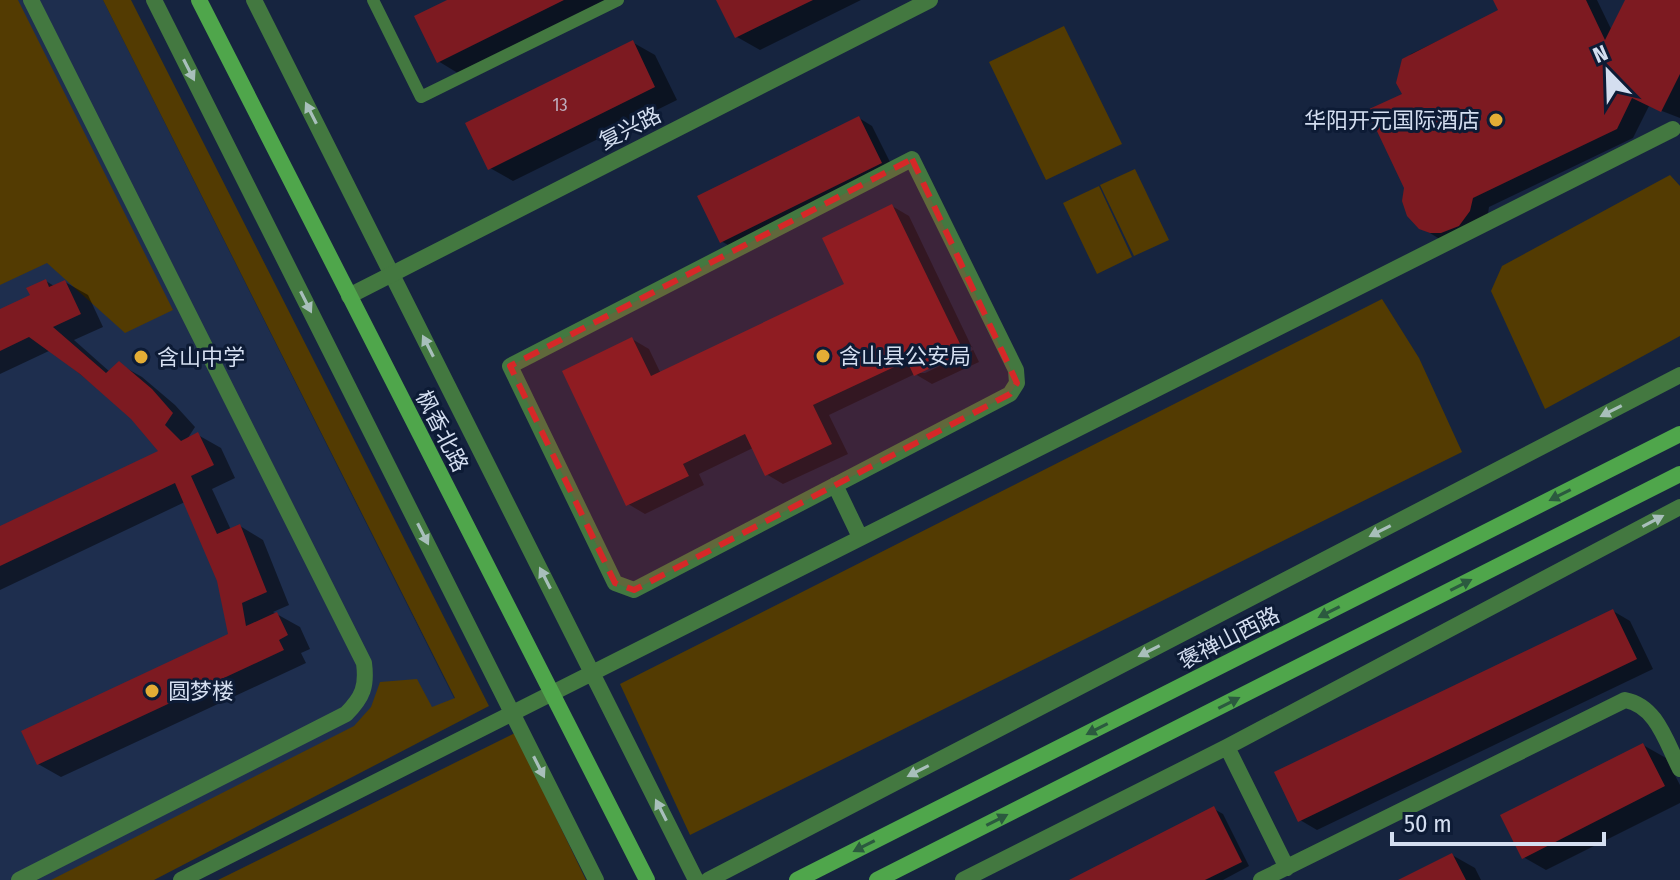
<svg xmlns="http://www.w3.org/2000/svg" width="1680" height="880" viewBox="0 0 1680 880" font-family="'Fira Sans Condensed','Noto Sans SC',sans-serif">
	<rect width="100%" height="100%" fill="#16243f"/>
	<path fill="#1e2e4e" d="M0,0H103L462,714L133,880H0Z"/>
	<path fill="#533b02" d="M0,0H18L173,310L125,333L47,263L0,285Z
		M103,0H131L489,706L154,880H51L354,726L371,707L380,682L417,679L432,707L455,698Z
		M1064,26L1122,144L1046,180L989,62Z
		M1135,169L1169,240L1134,256L1100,185Z
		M1670,175L1680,186V336L1545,409L1491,291L1502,266Z
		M1099,186L1132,257L1097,274L1063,203Z
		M1382,299L1419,358L1462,452L690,835L620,684Z
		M515,733L586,880H218Z"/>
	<path fill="#0007" fill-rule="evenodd" d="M451,0H613L461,75L438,61Z
		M719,0H861L760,50L737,37Z
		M1495,0H1597L1612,31L1627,0H1680V118L1649,106L1633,138L1489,207L1487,220L1459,242L1438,238L1420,227L1400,67L1411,54L1500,11Z
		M632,42L655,55L677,100L513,181L490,168Z
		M859,118L872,126L894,170L735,249L721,241Z
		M892,206L909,216L979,362L932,384L915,374L829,415L848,454L783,484L766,474L753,448L699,474L704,485L645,514L628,504L632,339L649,349L661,374L846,285ZM972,346L973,350L925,373H915Z
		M46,281L54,286L65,282L88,295L103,327L74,340L110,372L119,364L142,377L175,405L195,427L186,441L198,435L221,448L235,478L212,489L231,530L240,526L263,540L289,605L273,612L300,627L310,649L301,653L306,663L61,777L38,764L230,635L219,581L187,501L0,590V529L162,452L132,417L51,350L0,374V311L32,296Z
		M1613,611L1630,621L1653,669L1317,830L1300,820Z
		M1643,745L1666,758L1680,785V803L1546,870L1523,857Z
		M1214,809L1223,814L1249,866L1223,880H1074Z
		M1452,855L1475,868L1481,880H1402Z"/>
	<path fill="#7d1a21" d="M447,0H564L437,63L414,16Z
		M716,0H813L735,38Z
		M1493,0H1586L1605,40L1625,0H1680V74L1661,112L1632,98L1617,129L1473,198L1470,211L1459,226L1441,233H1430L1419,229L1407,216L1402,201L1404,188L1367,110L1402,94L1396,83L1402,59L1498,10Z
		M633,40L655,87L488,170L465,123Z
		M859,116L882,163L720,243L697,196Z
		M892,204L964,352L914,376L907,361L813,405L832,444L765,476L745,434L683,464L689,476L626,506L562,371L632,337L651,376L844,284L822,238Z
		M46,279L49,287L65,280L81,314L53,327L106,373L119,361L152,389L173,413L165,425L181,441L198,432L214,465L191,476L217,534L240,524L267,592L242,603L246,626L277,612L288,635L279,640L284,650L37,765L21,731L228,634L217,581L175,483L0,566V526L158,451L131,419L80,374L29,337L0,351V309L30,295L26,288Z
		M1613,609L1637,659L1298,822L1274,772Z
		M1643,743L1665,786L1522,859L1500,815Z
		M1214,806L1242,862L1205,880H1069Z
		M1452,853L1466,880H1398Z"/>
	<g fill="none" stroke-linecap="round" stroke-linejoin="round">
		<path stroke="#437840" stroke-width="12" d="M373,0L421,97L618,0"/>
		<path stroke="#437840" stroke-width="16" d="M154,0L596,880
			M254,0L696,880
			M912,159L1016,370L1017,383L1010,394L634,590L615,583L510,366Z
			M835,485L860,537
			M1227,747L1287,868
			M19,880L346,714C363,697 367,686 364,663L31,0
			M181,880L1673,129
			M708,880L1680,375
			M963,880L1227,747L1680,507
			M1261,880L1625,700C1657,706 1666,742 1680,769"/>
		<path stroke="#437840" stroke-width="16" d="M349,296L930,0"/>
		<path stroke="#4fa64b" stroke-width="16" d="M199,0L647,880
			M797,880L1680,434
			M877,880L1680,474"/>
	</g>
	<defs><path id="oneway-solid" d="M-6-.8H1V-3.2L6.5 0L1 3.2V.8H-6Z" transform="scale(2)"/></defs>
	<g fill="#a8bfbb">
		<use href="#oneway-solid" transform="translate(189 70) rotate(63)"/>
		<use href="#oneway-solid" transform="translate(311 113) rotate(-117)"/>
		<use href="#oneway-solid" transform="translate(306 302) rotate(63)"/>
		<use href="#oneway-solid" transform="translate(428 346) rotate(-117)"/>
		<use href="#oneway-solid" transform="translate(1611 411) rotate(153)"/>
		<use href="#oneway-solid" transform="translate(1653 521) rotate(-28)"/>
		<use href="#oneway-solid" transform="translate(1380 531) rotate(153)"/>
		<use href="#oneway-solid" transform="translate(423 534) rotate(63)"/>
		<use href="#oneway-solid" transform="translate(545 578) rotate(-117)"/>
		<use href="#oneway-solid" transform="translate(1149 651) rotate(153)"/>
		<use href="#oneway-solid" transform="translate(539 767) rotate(63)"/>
		<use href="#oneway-solid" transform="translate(918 771) rotate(153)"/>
		<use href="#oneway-solid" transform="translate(661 810) rotate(-117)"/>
	</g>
	<g fill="#2b5a3f">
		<use href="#oneway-solid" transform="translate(1560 495) rotate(153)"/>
		<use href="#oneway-solid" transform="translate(1461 585) rotate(-27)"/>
		<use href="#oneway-solid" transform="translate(1329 612) rotate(153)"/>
		<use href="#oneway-solid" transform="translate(1229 703) rotate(-27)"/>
		<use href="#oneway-solid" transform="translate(1097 729) rotate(153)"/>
		<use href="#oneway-solid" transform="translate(997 820) rotate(-27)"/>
		<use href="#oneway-solid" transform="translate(864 846) rotate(153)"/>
	</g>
	<path fill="#d62828" fill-opacity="0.2" stroke="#d62828" stroke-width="6" stroke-dasharray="16 10" stroke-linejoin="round" d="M912,159L1017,383L1010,394L634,590L615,583L510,366Z"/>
	<g fill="#e4ad35" stroke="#0d1b35" stroke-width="3">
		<circle cx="1496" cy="120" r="8"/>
		<circle cx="823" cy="356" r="8"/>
		<circle cx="141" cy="357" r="8"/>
		<circle cx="152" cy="691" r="8"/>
	</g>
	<g text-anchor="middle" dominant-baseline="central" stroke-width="6" stroke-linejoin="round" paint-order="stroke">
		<g font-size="18" fill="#beadbc">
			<text x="560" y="105">13</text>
		</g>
		<g font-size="22" fill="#d4def0" stroke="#0d1b35" text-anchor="start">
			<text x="1480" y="120" text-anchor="end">华阳开元国际酒店</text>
			<text x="839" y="356">含山县公安局</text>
			<text x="157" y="357">含山中学</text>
			<text x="168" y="691">圆梦楼</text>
		</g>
		<g font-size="22" fill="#d4def0" stroke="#0d1b35">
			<text transform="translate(630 128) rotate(-27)">复兴路</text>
			<text transform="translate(442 431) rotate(63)">枫香北路</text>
			<text transform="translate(1229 638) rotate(-27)">褒禅山西路</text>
		</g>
	</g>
	<g transform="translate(1608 72) rotate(337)" stroke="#0d1b35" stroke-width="6" paint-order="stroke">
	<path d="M0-6L14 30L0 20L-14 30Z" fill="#d4def0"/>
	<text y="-12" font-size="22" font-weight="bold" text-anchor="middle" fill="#d4def0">N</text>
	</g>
	<path d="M1392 832v12h212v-12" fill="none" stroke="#d4def0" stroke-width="4"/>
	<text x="1404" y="832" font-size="24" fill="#d4def0" stroke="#0d1b35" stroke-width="6" paint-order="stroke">50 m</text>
</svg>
